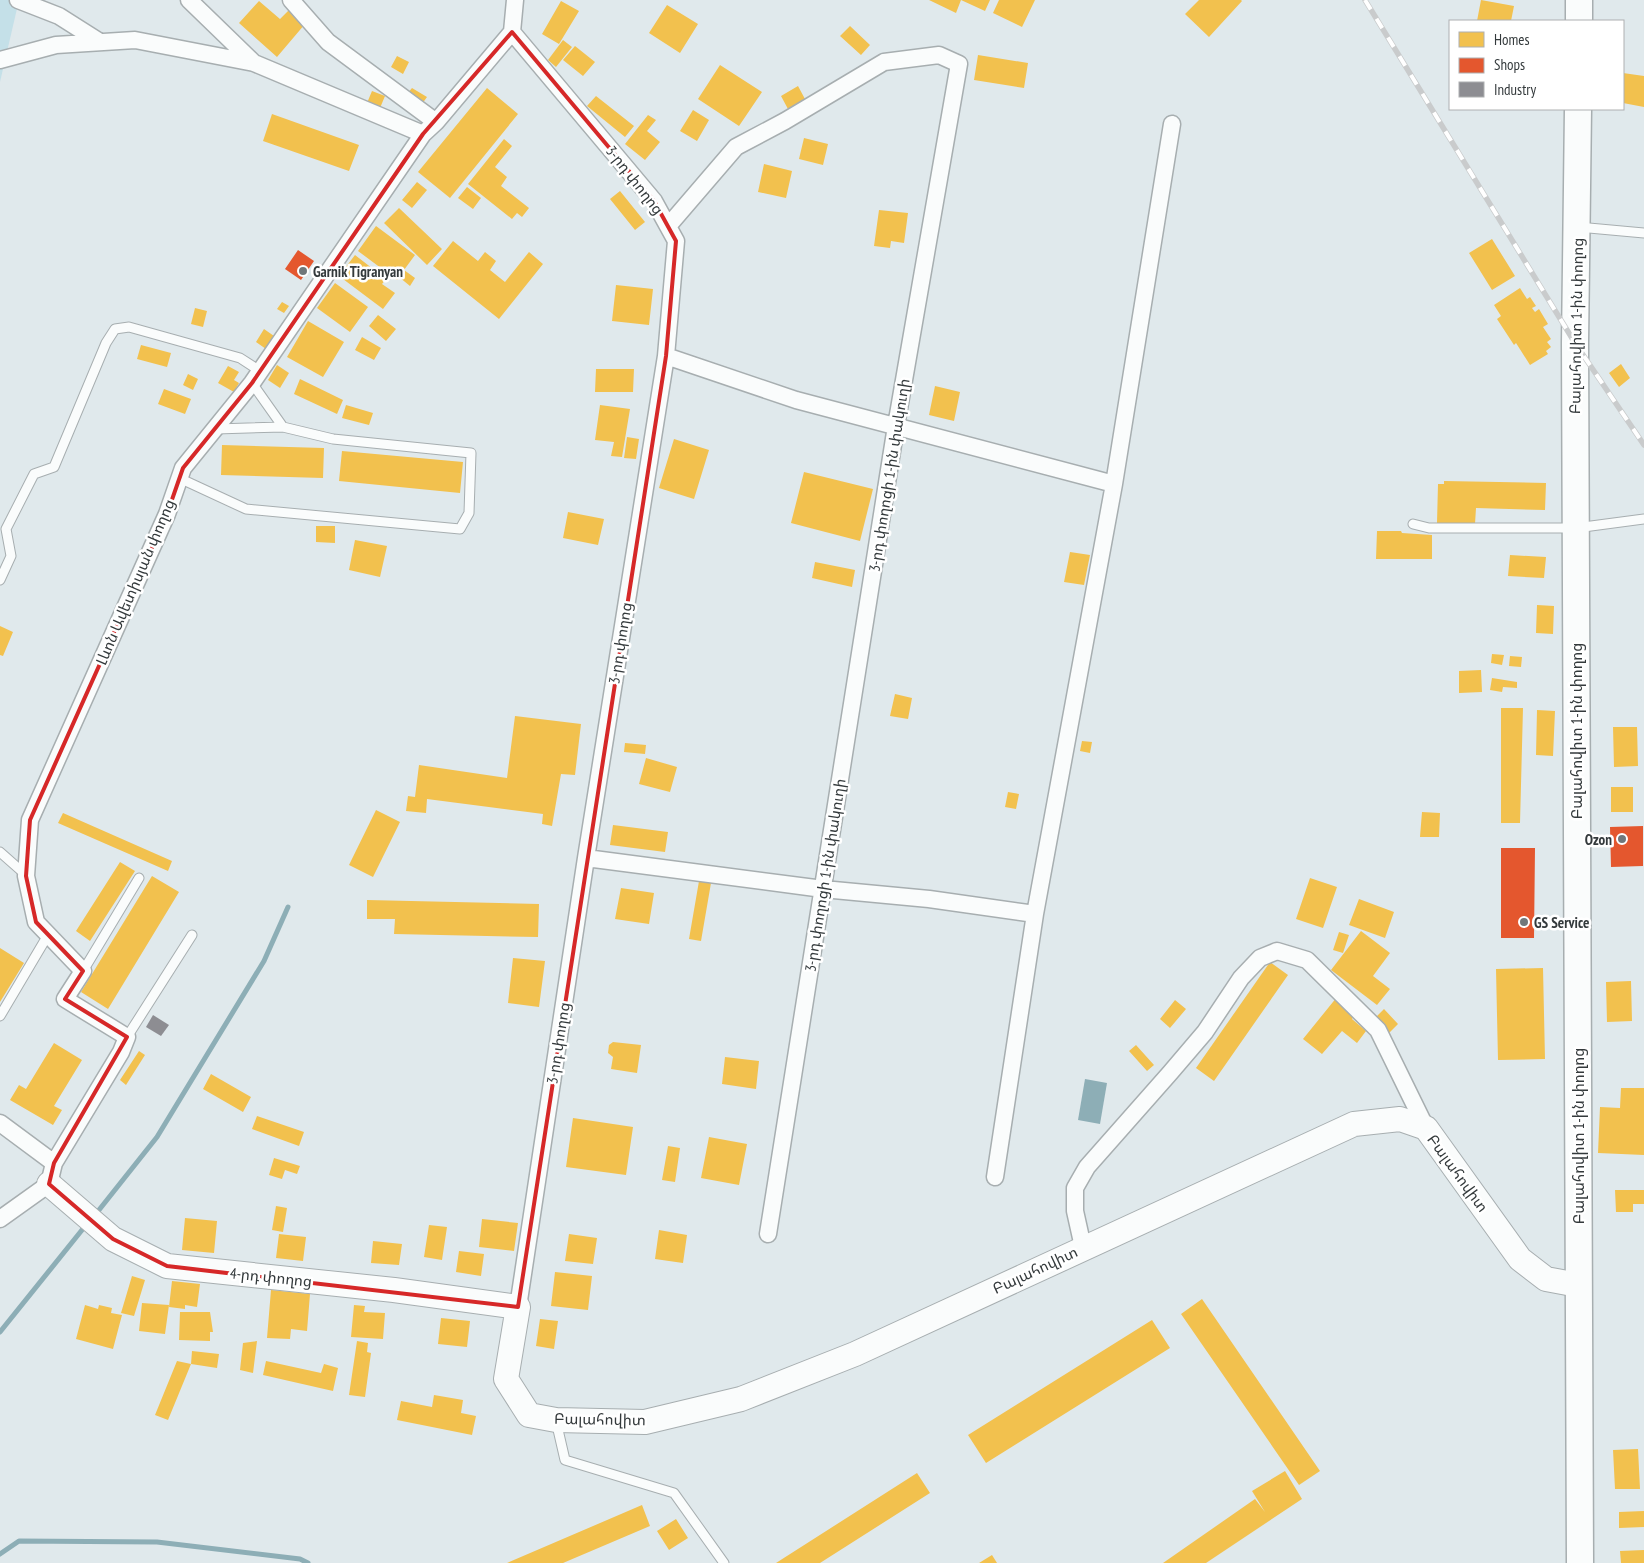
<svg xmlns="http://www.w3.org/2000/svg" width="1644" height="1563" viewBox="0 0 1644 1563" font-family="'PT Sans Narrow','Noto Sans Armenian',sans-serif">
	<rect width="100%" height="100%" fill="#e0e9ec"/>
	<path fill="#c4e0e8" d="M0,0H19L0,82Z"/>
	<path fill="#8daeb6" d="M1085,1079L1107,1083L1100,1124L1078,1120Z"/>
	<path fill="#f2c14e" d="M929,0H990L985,11L961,0L956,13Z
		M999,0H1035L1022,27L993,13Z
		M1199,0H1241L1242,1L1209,37L1185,14Z
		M1481,0L1514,6L1511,21H1477Z
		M259,1L280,19L289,10L305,24L277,57L239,23Z
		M561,1L579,11L559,44L542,34Z
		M667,5L698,24L680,53L649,33Z
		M850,26L870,45L861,55L840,36Z
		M563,40L572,47L556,67L548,60Z
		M575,46L595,62L583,76L563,60Z
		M978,55L1028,63L1024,88L974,80Z
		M397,56L409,62L403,74L391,67Z
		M720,65L762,92L739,126L698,99Z
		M1623,73L1644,76V107L1623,103Z
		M798,86L805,99L788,109L781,96Z
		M412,88L427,97L422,104L407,94Z
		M487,88L518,114L450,198L418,172Z
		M372,91L385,96L380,108L367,103Z
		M596,96L634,126L625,137L587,106Z
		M693,110L709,120L697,141L680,131Z
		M272,114L359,145L349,171L263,141Z
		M648,115L656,120L647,131L660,142L645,160L625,144Z
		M804,138L828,144L823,165L799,159Z
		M504,139L512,146L495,167L507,177L501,186L529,208L522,217L517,213L512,219L468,184Z
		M764,164L792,171L786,198L758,192Z
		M417,182L427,190L412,208L402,200Z
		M467,187L481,198L473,209L458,198Z
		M620,191L645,222L635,230L610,199Z
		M399,208L442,249L427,265L384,223Z
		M879,210L908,213L904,243L891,241L890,248L874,246Z
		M376,226L415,255L404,270L415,278L410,286L399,277L397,280L358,251Z
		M1492,239L1515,276L1492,290L1469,253Z
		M453,241L478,261L485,252L496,261L490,270L505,282L529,252L543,264L499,319L433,266Z
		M355,255L386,279L382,284L395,293L383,309L339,276Z
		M335,283L368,307L350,332L317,308Z
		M616,285L653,289L649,325L612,321Z
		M1520,288L1527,299L1530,297L1536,306L1532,308L1535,312L1539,309L1548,324L1543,327L1551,339L1547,342L1551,347L1546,351L1548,354L1530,365L1516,343L1514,345L1497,319L1501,316L1494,305Z
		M282,302L289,306L284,313L277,309Z
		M195,308L207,311L203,327L191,324Z
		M378,315L396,329L386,341L369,326Z
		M308,321L344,342L323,377L287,357Z
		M264,329L274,336L266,349L256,342Z
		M362,337L381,348L374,360L355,350Z
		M141,345L171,353L167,367L137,359Z
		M1621,364L1630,378L1619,387L1609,373Z
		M277,365L289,373L280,388L268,380Z
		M228,366L239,372L234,380L239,383L234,392L218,383Z
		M596,369H634L633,392H595Z
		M188,374L198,379L193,390L183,385Z
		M300,379L343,400L337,414L294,394Z
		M935,386L960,392L954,421L929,415Z
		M164,389L191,399L185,414L158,404Z
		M346,405L373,413L369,425L342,418Z
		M600,405L630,409L622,457L611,456L614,442L595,440Z
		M627,437L639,439L636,459L624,458Z
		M674,439L709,450L694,499L659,488Z
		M222,445L324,448L323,478L221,475Z
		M342,451L463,462L460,493L339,481Z
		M804,472L873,489L860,541L791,523Z
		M1444,481L1546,483L1545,510L1476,508L1475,524L1437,523L1438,484H1444Z
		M568,512L604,519L598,545L563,538Z
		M316,526H335V543L316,542Z
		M1377,531H1401L1402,533L1432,535V559H1376Z
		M355,540L387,546L380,577L349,570Z
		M1070,552L1090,555L1084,585L1064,582Z
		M1510,555L1546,557L1544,578L1508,576Z
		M815,562L855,570L852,587L812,578Z
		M1537,605L1554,606L1553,634L1536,633Z
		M0,626L13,632L3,656L0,655Z
		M1492,654L1504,655L1502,665L1491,663Z
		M1510,656L1522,657L1521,667L1509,666Z
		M1481,670L1482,692L1459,693V671Z
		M1492,678L1517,682V688L1503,687L1502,692L1490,690Z
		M895,694L912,698L908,719L890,716Z
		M1501,708H1523L1520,823H1501Z
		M1537,710L1555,711L1553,756L1536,755Z
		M515,716L581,724L575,775L561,774L552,826L542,824L543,814L427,799L426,813L406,811L408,796L415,797L419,765L507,778Z
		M1613,727H1637L1638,766L1614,767Z
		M1082,741L1092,742L1090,753L1080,751Z
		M625,743L646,745L645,754L624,752Z
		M646,758L677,767L670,792L639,784Z
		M1611,787H1633V812H1611Z
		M1008,792L1019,794L1016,809L1005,807Z
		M376,810L400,822L373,877L349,865Z
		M1422,812L1440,813L1439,837H1420Z
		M63,813L172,861L168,871L58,823Z
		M613,825L668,832L665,852L610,845Z
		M120,862L135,871L90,941L76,931Z
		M152,876L179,892L108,1009L81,992Z
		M1310,878L1337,887L1323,928L1296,919Z
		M699,881L711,883L701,941L689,939Z
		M621,888L654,893L649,924L615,919Z
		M1359,899L1394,912L1385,938L1349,925Z
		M367,900L539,904L538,937L394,934L395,919H367Z
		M1361,931L1390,953L1373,976L1390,989L1377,1005L1331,970Z
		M1339,932L1349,935L1343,953L1333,950Z
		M0,948L24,963L0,1002Z
		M513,958L545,961L539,1007L508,1003Z
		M1270,962L1288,975L1214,1081L1196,1068Z
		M1543,968L1545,1059L1498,1060L1496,969Z
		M1631,981L1632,1021L1607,1022L1606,982Z
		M1337,997L1356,1013L1352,1019L1366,1031L1357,1043L1342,1031L1322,1054L1303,1039Z
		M1175,1000L1186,1009L1170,1028L1160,1019Z
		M1384,1009L1398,1024L1389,1033L1375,1018Z
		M613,1042L641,1045L637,1073L611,1069L613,1057L608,1053L609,1045Z
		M54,1043L82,1060L54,1106L62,1110L53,1125L10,1100L19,1085L26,1089Z
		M1136,1045L1154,1065L1147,1071L1129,1051Z
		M139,1051L145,1055L126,1085L120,1080Z
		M725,1057L759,1061L756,1089L722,1084Z
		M211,1074L251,1097L243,1112L203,1089Z
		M1621,1088H1644V1155L1598,1153L1600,1107L1620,1108Z
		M257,1116L304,1132L299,1146L252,1129Z
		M573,1118L633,1127L626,1175L566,1167Z
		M709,1137L747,1144L739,1185L701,1178Z
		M668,1146L680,1148L675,1182L662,1180Z
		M274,1158L300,1166L297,1174L285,1170L282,1179L269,1175Z
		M1615,1190H1644V1204H1633V1212H1616Z
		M276,1206L287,1208L283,1232L272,1230Z
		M185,1218L217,1221L214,1253L182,1250Z
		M482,1219L518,1223L514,1251L479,1247Z
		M429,1225L447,1227L442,1260L424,1257Z
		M659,1230L687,1235L683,1263L655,1259Z
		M279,1234L306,1237L303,1261L276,1258Z
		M569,1234L597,1238L593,1264L565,1261Z
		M373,1241L402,1244L399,1265L371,1263Z
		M459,1251L484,1254L481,1276L456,1272Z
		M555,1272L592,1276L588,1310L551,1306Z
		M132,1276L145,1280L134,1316L121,1313Z
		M172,1281L200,1284L197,1307L185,1305V1309L169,1307Z
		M271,1290L310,1294L307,1331L291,1329L290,1339L267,1338Z
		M1202,1299L1320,1471L1299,1485L1181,1314Z
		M142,1303L169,1305L165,1334L139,1331Z
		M85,1305L98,1309L99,1305L112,1308L111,1313L122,1315L113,1349L76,1339Z
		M354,1305L365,1306L364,1312L385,1313L383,1339L351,1337Z
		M180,1312H210L213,1332H210V1341L179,1340Z
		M441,1318L470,1321L467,1347L438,1344Z
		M540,1319L558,1321L554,1349L536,1346Z
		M1152,1320L1170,1348L986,1463L968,1435Z
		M257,1341L253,1373L240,1370L243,1343Z
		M357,1341L368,1343L367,1352L371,1353L365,1397L349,1395Z
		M192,1351L219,1354L217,1368L191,1364L168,1420L155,1415L177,1361L191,1364Z
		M266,1361L321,1373L324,1364L338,1368L333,1391L263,1375Z
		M434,1395L463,1400L461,1413L476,1416L472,1435L397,1420L401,1401L432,1407Z
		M1638,1449L1640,1489H1615L1613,1450Z
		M1285,1471L1302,1499L1206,1563H1163L1255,1499L1265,1512L1252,1491Z
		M917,1473L930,1493L820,1563H776Z
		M642,1505L650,1526L563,1563H507Z
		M1644,1511V1527L1619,1528V1512Z
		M676,1519L688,1538L669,1550L657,1531Z
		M1644,1550V1563H1621L1620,1551Z
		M992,1555L997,1563H979Z"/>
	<path fill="#e4572e" d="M298,250L314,261L301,280L285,269Z
		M1643,826V866L1611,867L1610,827Z
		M1501,848H1535L1534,938H1501Z"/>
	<path fill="#8d8d92" d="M153,1015L169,1025L161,1036L146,1027Z"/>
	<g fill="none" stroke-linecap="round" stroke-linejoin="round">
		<path stroke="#8daeb6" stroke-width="5" d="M95,1215L157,1137L264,961L288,907
			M0,1332L86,1225
			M0,1554L19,1541L157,1542L300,1559L308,1563"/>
		<g stroke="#a7aeb0" stroke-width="11">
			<path id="lane" d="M1578,227L1644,233
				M216,429L283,427
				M179,478L246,509L460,529L469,513L471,453L333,439L283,427L252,383
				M1413,524L1429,528H1576L1644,519
				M0,580L11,556L6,529L34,474L54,467L106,343L115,329L129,327L240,358L260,371
				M0,852L26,875
				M83,971L139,878
				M0,1016L48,935
				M127,1037L192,935
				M556,1421L565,1460L674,1493L724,1563"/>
		</g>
		<g stroke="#a7aeb0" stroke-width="19">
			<path id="street" d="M18,0L59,16L100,42
				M189,0L254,63L423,134
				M291,0L328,42L436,122
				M512,32L654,201L676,241L666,356L586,858L518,1307
				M0,60L56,45L135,40L254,63
				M669,225L736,147L785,121L884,62L939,55L959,64L896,426L768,1234
				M666,356L796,400L1114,484
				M586,858L823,889L929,899L1035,914
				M0,1123L54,1163
				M995,1177L1035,914L1114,484L1172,124
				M0,1219L49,1184L54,1163L121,1052L127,1037L65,999L83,971L36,922L26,876L30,820L167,514L183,468L252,383L423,134L436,122L512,32L515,0
				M1083,1247L1075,1211V1188L1087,1167L1170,1073L1205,1032L1241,978L1260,958L1277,951L1307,960L1378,1030L1426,1128"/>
		</g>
		<g stroke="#a7aeb0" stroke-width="26">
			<path id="secondary" d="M49,1184L113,1239L167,1266L394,1290L518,1307L506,1379L529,1415L556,1420L645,1422L741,1399L855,1354L1354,1124L1400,1119L1426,1128L1520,1259L1546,1279L1578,1285"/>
		</g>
		<g stroke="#a7aeb0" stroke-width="29">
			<path id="primary" d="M1579,21V0
				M1578,109L1575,343L1580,1563"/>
		</g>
		<use href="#lane" stroke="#fafcfc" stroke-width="9"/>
		<use href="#street" stroke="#fafcfc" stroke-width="16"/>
		<use href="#secondary" stroke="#fafcfc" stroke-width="24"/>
		<use href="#primary" stroke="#fafcfc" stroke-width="26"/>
		<g stroke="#c9cbcc" stroke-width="5.5">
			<path id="rail" d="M1365,0L1575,343L1644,445"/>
		</g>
		<use href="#rail" stroke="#fff" stroke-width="4" stroke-dasharray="11" stroke-linecap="butt"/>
	</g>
	<path fill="none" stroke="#d62828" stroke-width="4" stroke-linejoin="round" d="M512,32L654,201L676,241L666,356L518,1307L167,1266L113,1239L49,1184L54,1163L127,1037L65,999L83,971L36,922L26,876L30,820L167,514L183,468L252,383L423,134Z"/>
	<g fill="#70777a" stroke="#fff" stroke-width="2">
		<circle cx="303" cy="271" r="5"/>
		<circle cx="1622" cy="839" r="5"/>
		<circle cx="1524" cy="922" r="5"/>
	</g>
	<g text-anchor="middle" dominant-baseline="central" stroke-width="5" stroke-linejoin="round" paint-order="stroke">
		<g font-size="15" fill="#343a3c" stroke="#fff">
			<text transform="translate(635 180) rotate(52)">3-րդ փողոց</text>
			<text transform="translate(1576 326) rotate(-89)">Բալահովիտ 1-ին փողոց</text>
			<text transform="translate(889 475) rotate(-81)">3-րդ փողոցի 1-ին փակուղի</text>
			<text transform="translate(135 582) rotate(-67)">Լևոն Ավետիսյան փողոց</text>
			<text transform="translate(620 643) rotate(-81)">3-րդ փողոց</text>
			<text transform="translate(1576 731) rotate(-90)">Բալահովիտ 1-ին փողոց</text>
			<text transform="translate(825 875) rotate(-81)">3-րդ փողոցի 1-ին փակուղի</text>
			<text transform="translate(558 1043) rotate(-81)">3-րդ փողոց</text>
			<text transform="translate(1578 1136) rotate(-90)">Բալահովիտ 1-ին փողոց</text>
			<text transform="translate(1458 1173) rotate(54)">Բալահովիտ</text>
			<text transform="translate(1035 1270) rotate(-25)">Բալահովիտ</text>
			<text transform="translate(271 1277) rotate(6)">4-րդ փողոց</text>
			<text transform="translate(600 1419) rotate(1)">Բալահովիտ</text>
		</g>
		<g font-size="15" font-weight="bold" fill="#343a3c" stroke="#fff" text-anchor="start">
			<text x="313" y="271">Garnik Tigranyan</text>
			<text x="1612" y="839" text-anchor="end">Ozon</text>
			<text x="1534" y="922">GS Service</text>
		</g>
	</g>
	<rect x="1449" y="20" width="175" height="90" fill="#ffffff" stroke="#aeb0b1"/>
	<rect x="1459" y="32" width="25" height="15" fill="#f2c14e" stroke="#aeb0b1"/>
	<text x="1494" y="45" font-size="15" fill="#343a3c">Homes</text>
	<rect x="1459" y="58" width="25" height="15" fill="#e4572e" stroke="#aeb0b1"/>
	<text x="1494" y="70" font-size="15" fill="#343a3c">Shops</text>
	<rect x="1459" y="82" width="25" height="15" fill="#8d8d92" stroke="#aeb0b1"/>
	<text x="1494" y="95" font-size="15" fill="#343a3c">Industry</text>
</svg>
